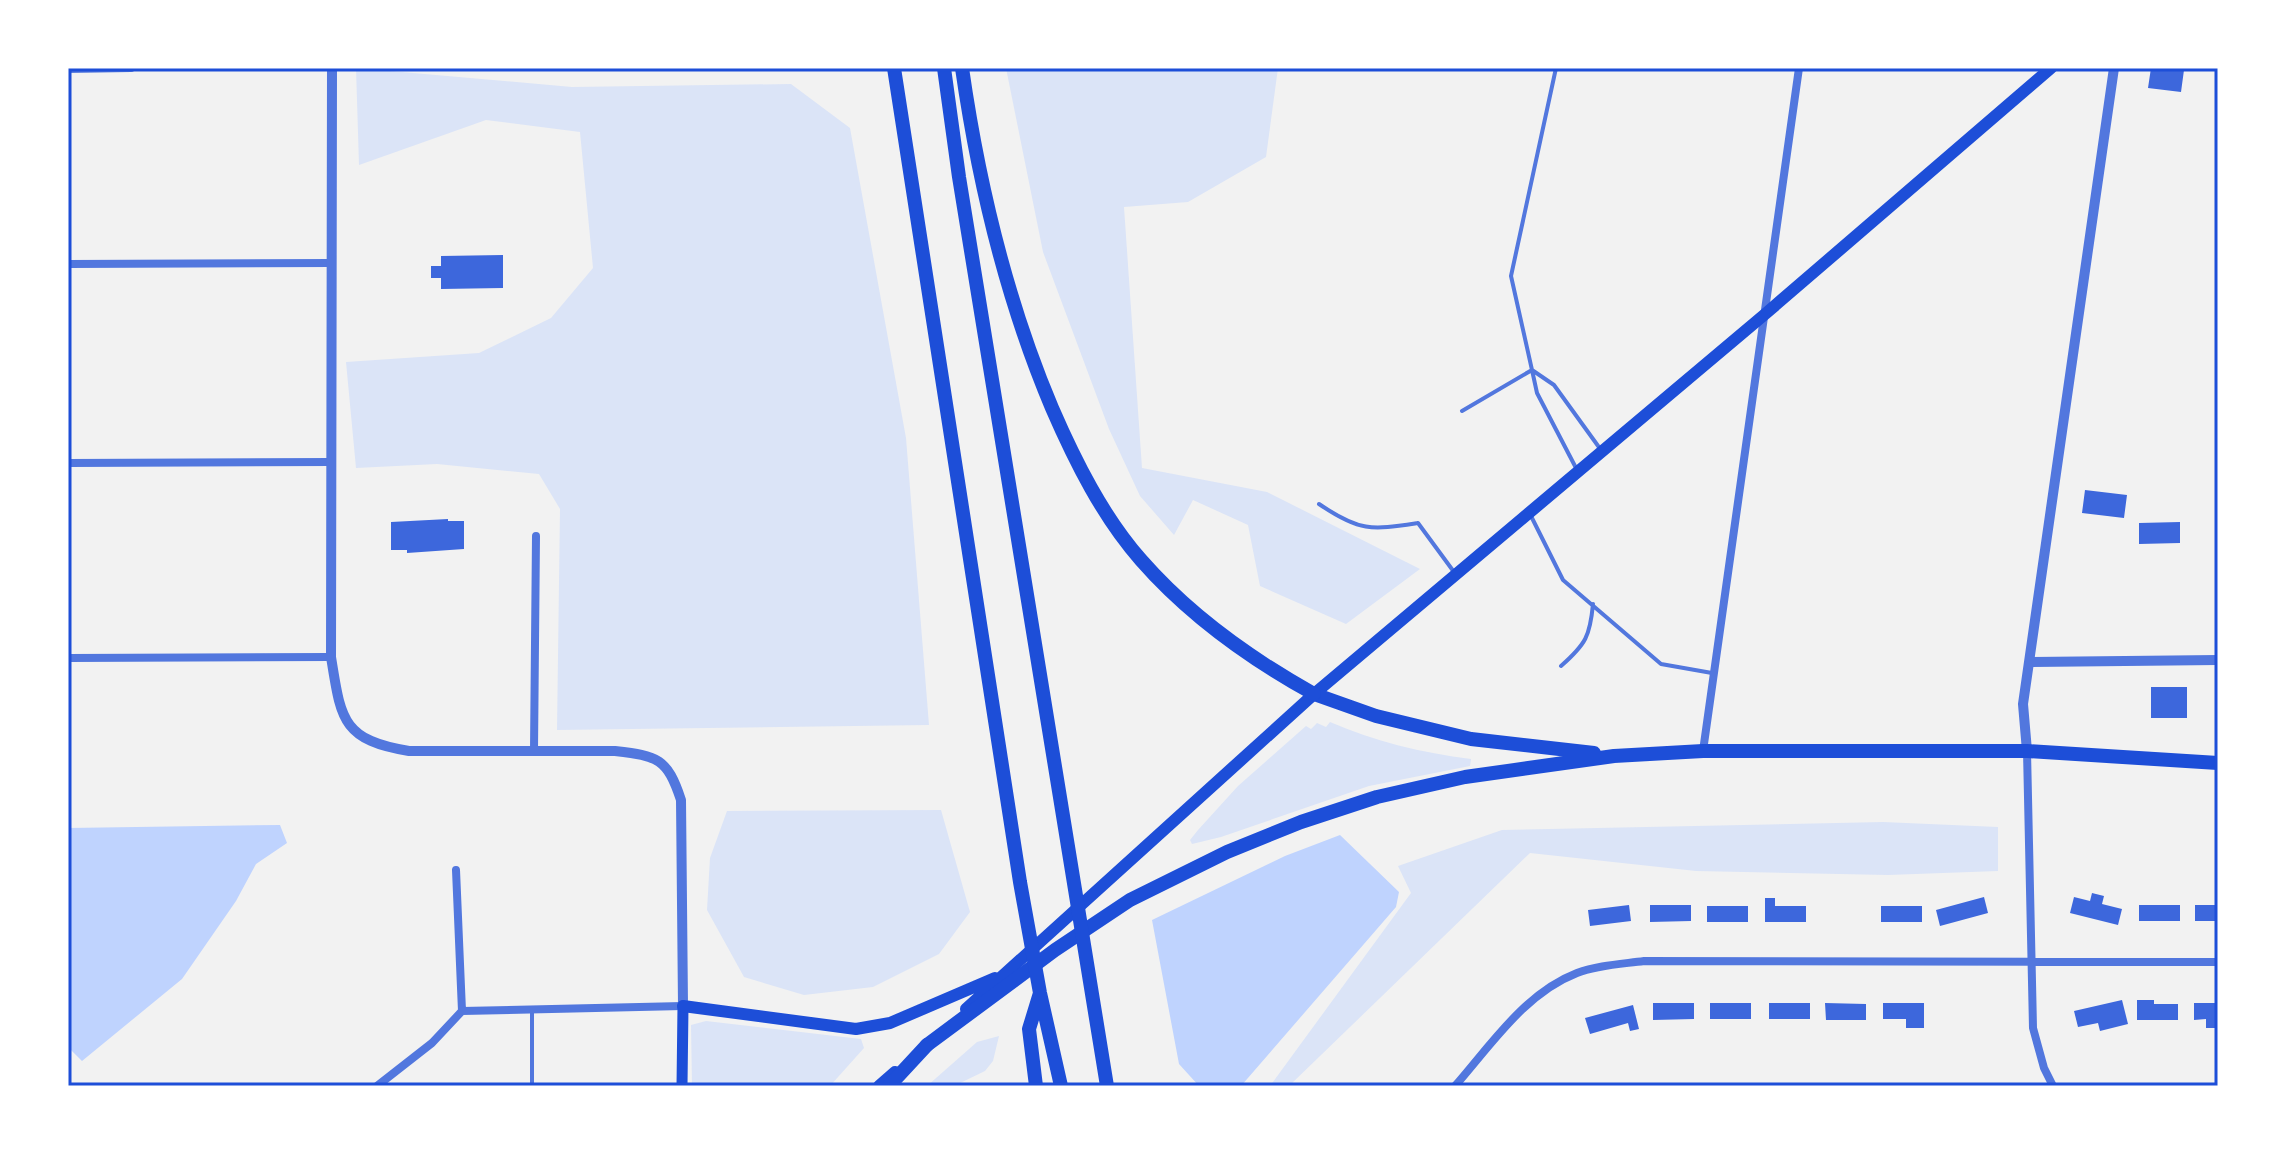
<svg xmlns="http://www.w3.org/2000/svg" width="2286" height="1154" viewBox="0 0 2286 1154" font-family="Georgia,serif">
	<rect width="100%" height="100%" fill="#f2f2f2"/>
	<path fill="#dbe4f7" d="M356,68L572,87L791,84L850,128L906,438L929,725L557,730L560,509L539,474L437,464L356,468L346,362L479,353L551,318L593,268L580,132L486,120L359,165Z
		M1006,68H1278L1266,157L1188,202L1124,207L1142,468L1267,492L1420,569L1346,624L1260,586L1248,525L1193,500L1174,535L1140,496L1109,429L1043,252Z
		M1330,722C1374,741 1422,753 1471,759L1470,766L1369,786L1221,837L1192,844L1190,840L1198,830L1238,786L1306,726L1311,729L1317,723L1326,727Z
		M941,810L970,912L939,954L873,987L804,995L744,977L707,910L710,858L727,811Z
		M1883,822L1998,827V871L1888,875L1696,871L1530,853L1289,1086H1270L1411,893L1398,866L1502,830Z
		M706,1021L861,1039L864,1048L830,1086H692L691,1025Z
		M999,1036L993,1061L985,1071L954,1086H927L977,1042Z"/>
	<path fill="#bfd3fe" d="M280,825L287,843L256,864L236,901L182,979L82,1061L68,1047V828Z
		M1340,835L1399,892L1396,907L1241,1086H1199L1179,1064L1152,920L1285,856Z"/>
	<path fill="#3d67dc" d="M2151,68L2184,70L2181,92L2148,88Z
		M503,255V288L441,289V278H431V266H441V256Z
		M2085,490L2127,495L2124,518L2082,513Z
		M448,519V521H464V549L407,553V550H391V522Z
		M2180,522V543L2139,544V523Z
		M2151,687H2187V718H2151Z
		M2092,893L2104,896L2102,904L2122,909L2118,925L2070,913L2074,897L2090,901Z
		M1984,897L1988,913L1940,926L1936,910Z
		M1765,898H1775V906H1806V922H1765Z
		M1629,905L1631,921L1590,926L1588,910Z
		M1650,905H1691V921L1650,922Z
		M2139,905H2180V921H2139Z
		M2195,905H2218V921H2195Z
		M1707,906H1748V922H1707Z
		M1881,906H1922V922H1881Z
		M2122,1000L2128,1024L2100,1031L2098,1023L2078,1027L2074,1011Z
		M2137,1000H2154V1004H2178V1020H2137Z
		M1653,1003H1694V1019L1653,1020Z
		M1710,1003H1751V1019H1710Z
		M1769,1003H1810V1019H1769Z
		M1825,1003L1866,1004V1020H1826Z
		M1883,1003H1924V1028H1906V1019H1883Z
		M2194,1003H2218V1028H2206V1019L2194,1020Z
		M1633,1005L1639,1029L1630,1031L1628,1023L1590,1034L1585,1018Z"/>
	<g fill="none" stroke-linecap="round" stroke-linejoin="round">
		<path stroke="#5277de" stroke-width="4" d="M1462,411L1532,370L1511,276L1556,68
			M1576,468L1537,393L1532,370L1554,385L1601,450
			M1319,504C1360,532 1371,530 1418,523L1454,572
			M1530,514L1563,580L1661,664L1712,673
			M1561,666C1586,644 1590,636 1593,604
			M532,1011V1086"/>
		<path stroke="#5277de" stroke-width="8" d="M68,69L131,68
			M68,264L332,263
			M68,463L332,462
			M68,658L331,657
			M534,750L536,536
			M1703,751L1799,68
			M2027,751L2033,1028L2044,1068L2053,1086
			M462,1011L683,1006
			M377,1086L432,1043L462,1011L456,870
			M1455,1086C1491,1045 1525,993 1577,973C1598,965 1622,964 1644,961L2218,962"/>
		<path stroke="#5277de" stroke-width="10" d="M332,68L331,657C341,718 341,740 409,751H615C658,756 667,758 681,800L683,1006
			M2030,662L2218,660
			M2027,751L2023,704L2114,68"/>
		<path stroke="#1d4ed8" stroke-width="11" d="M682,1086L683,1006"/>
		<path stroke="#1d4ed8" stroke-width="12" d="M683,1006L856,1029L890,1023L995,978
			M966,1009L1314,694L1764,315L2051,68
			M879,1086L895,1072"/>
		<path stroke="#1d4ed8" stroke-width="14" d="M1314,694L1376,716L1471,739L1594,753
			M927,1045L1055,950L1130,900L1227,852L1301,822L1377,797L1465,777L1614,756L1703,751H2027L2218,763"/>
		<path stroke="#1d4ed8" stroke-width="14" d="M894,68L1020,882L1040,993L1061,1086
			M944,68L959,177L1107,1086
			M962,68C979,186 1006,299 1052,408C1075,461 1103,517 1141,560C1190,616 1249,658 1314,694
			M889,1086L927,1045
			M1036,1086L1029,1029L1040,993"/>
	</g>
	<rect width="2286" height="1154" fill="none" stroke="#ffffff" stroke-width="140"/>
	<rect x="70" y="70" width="2146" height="1014" fill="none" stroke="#1d4ed8" stroke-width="3"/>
</svg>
